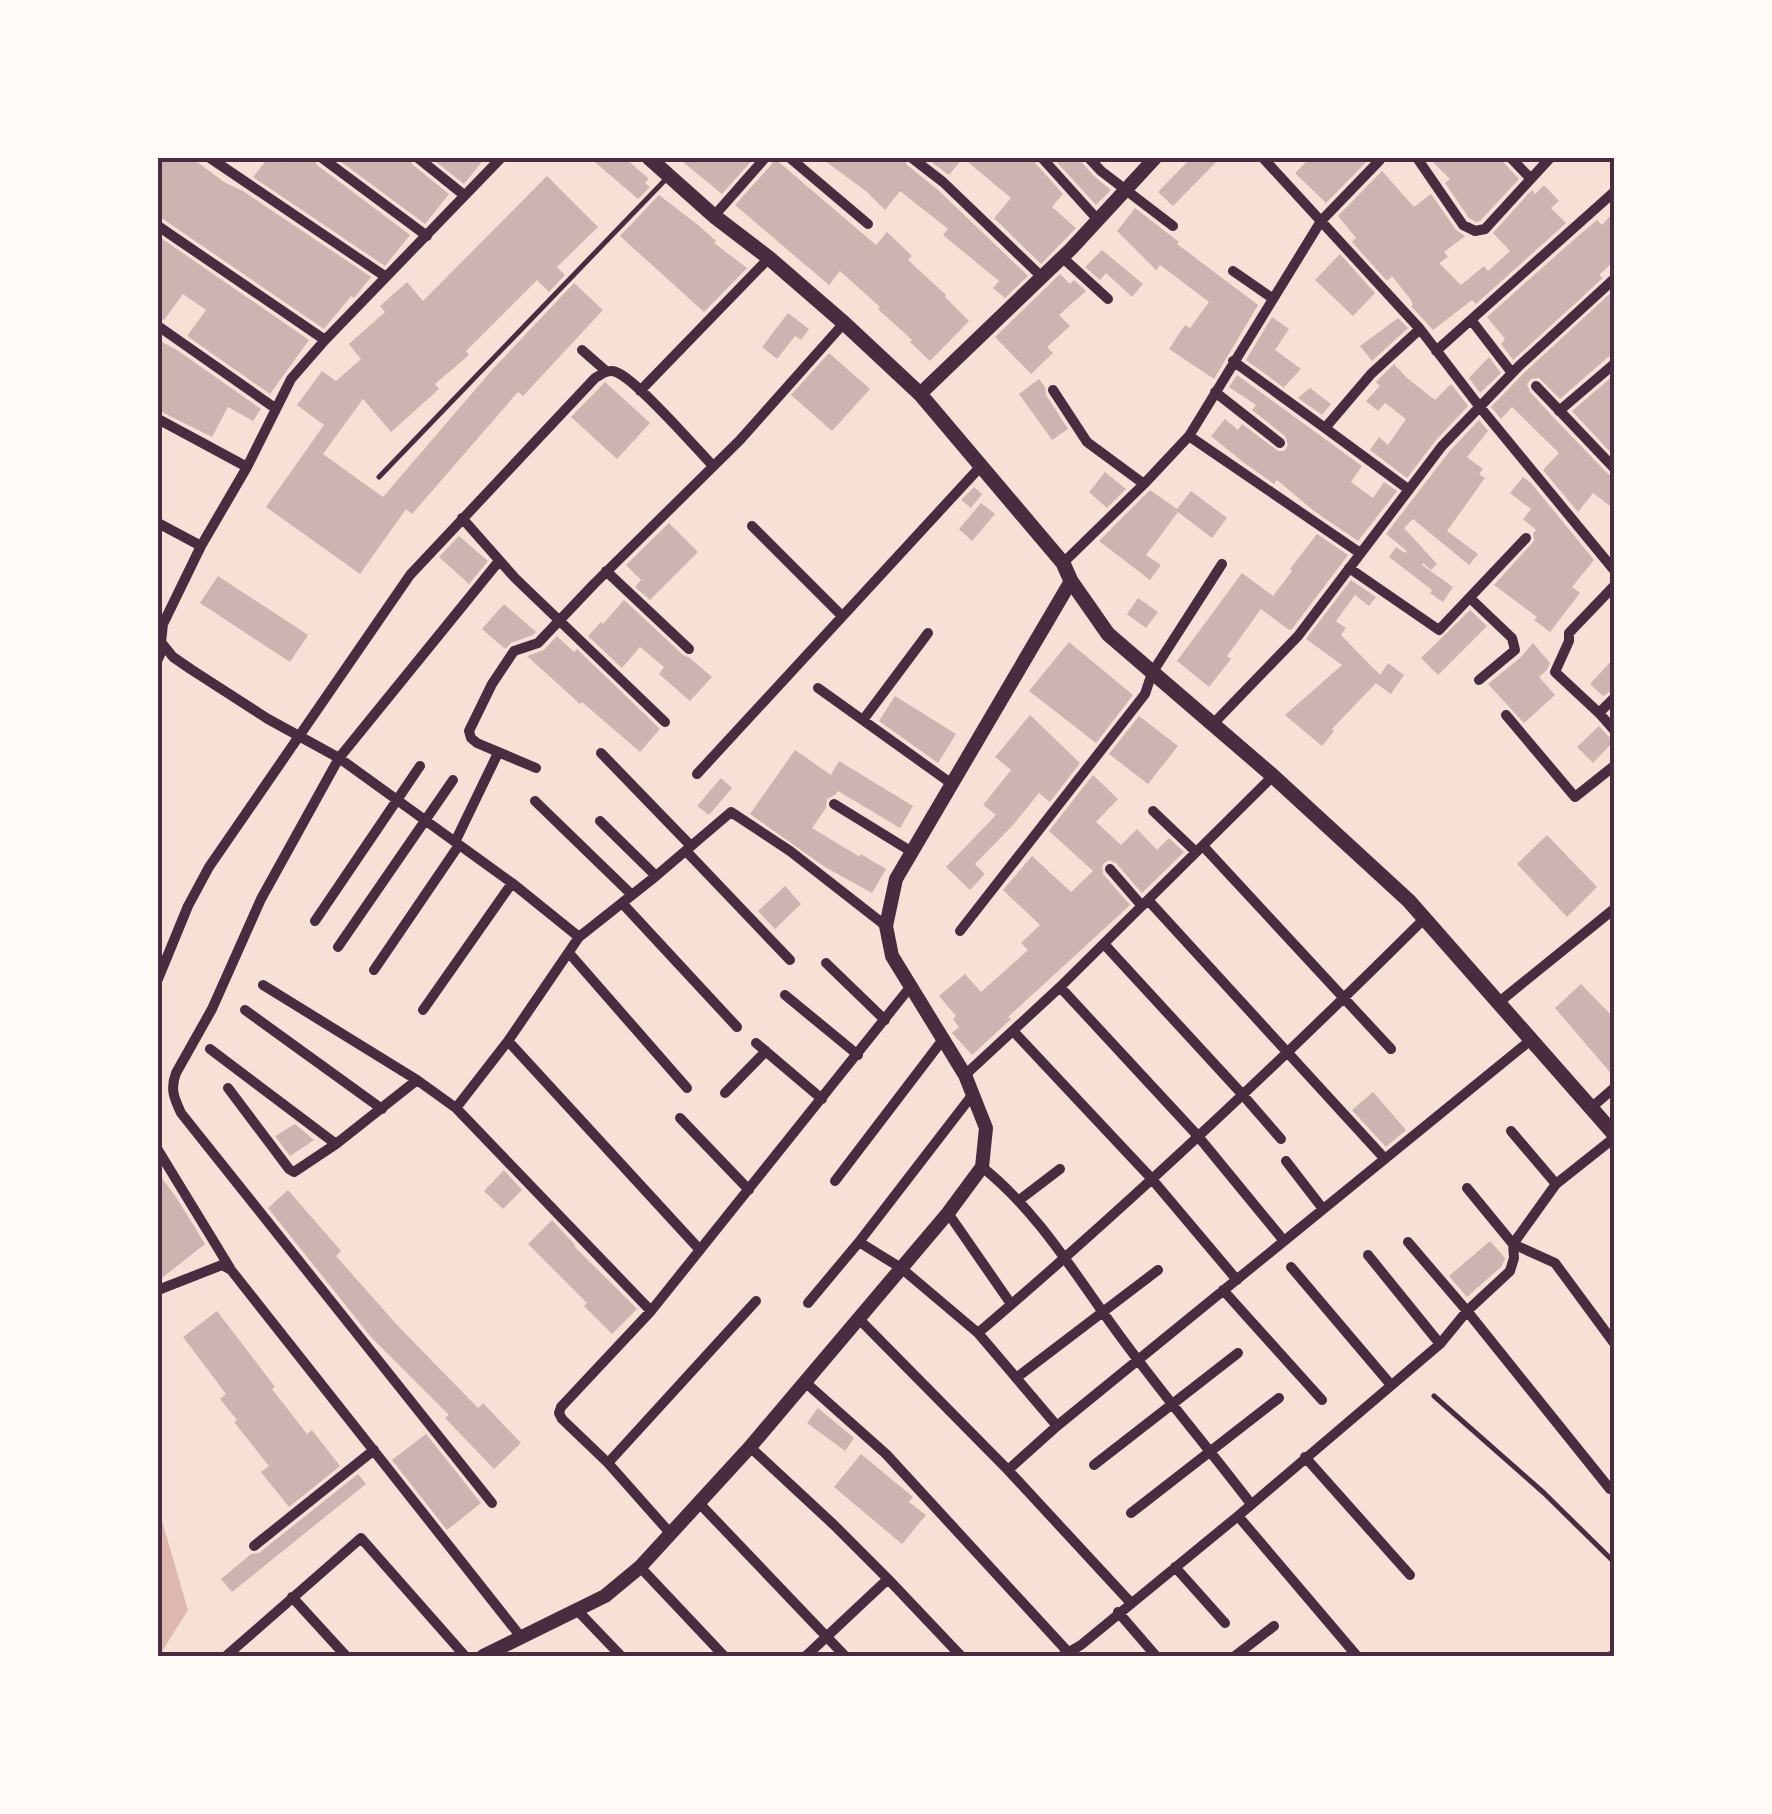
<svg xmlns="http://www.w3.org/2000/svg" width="1772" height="1814" viewBox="0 0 1772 1814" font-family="'Sofia Sans Condensed',sans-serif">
	<rect width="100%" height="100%" fill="#f7e1d7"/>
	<path fill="#dcb8b0" d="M158,1507L188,1610L159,1656H158Z"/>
	<path fill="#ccb4b1" d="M158,158H192L224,182L243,191L371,277L354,298L351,296L324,329L163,219L158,217Z
		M268,158H277L285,163L289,158H313L317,165L410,235L385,266L253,177Z
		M336,158H409L413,165L449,194L425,224Z
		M431,158H485L464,184Z
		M590,158H625L649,179L645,183L650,187L638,199Z
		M678,158H754L722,194Z
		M774,158L876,245L887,232L912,256L908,260L946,295L945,297L969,321L930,361L910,342L912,340L878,309L880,307L840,271L829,285L735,205L772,164Z
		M821,158H903L907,165L937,189L1028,276L1005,298L993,288L999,281L943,235L948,229L900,191L885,210L867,192Z
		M926,158H1033L1036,164L1063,194L1052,207L1076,228L1041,264L994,218L1011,198L963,158L949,175Z
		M1053,158H1080L1083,164L1095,177L1111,190L1096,205Z
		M1191,158H1220L1173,206L1158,192Z
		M1310,158H1370L1326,203L1295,173Z
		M1429,158H1502L1504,163L1519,179L1480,221L1476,222L1469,218L1445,183L1450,179Z
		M1382,171L1414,207L1431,194L1456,230L1465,236L1444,252L1448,257L1439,263L1461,285L1484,266L1488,271L1510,251L1493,233L1532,190L1535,194L1544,185L1559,201L1551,208L1566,223L1476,304L1472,300L1433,330L1411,306L1413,305L1411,300L1392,276L1387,281L1352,242L1356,238L1338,216Z
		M547,176L598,227L557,267L565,275L549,292L537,280L466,351L469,355L435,384L439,389L391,432L363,399L323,454L383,497L492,370L574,283L603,310L523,396L518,392L412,514L406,509L360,574L266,507L324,425L297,405L322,371L336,381L361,359L349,344L385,312L380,306L407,282L423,301Z
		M659,195L698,225L716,241L714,243L747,268L704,312L620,236Z
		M1135,208L1179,242L1177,244L1258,305L1214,379L1169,349L1185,325L1190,328L1209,302L1160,265L1156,270L1117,231Z
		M1614,212V261L1599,275L1603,278L1513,360L1501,344L1505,339L1487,317L1578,236L1597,220L1602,225Z
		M158,236L309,340L270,394L187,336L206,310L183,294L164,320L158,317Z
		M1102,250L1143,284L1132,297L1106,273L1100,280L1085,267Z
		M1340,254L1375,293L1353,316L1315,280Z
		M1060,274L1070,284L1074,280L1086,291L1059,315L1070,326L1047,347L1053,353L1031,374L995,337Z
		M1614,290V355L1608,357L1560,399L1539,378L1531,379L1527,384L1530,392L1553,417L1608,474L1614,477V509L1593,493L1578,512L1543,470L1559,453L1512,407L1501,419L1491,407L1525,372Z
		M788,313L809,329L801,340L795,336L777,359L762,347Z
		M1272,317L1289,329L1275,350L1301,369L1284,387L1287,390L1246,360Z
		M1398,318L1408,328L1372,361L1360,346Z
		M158,340L177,350L261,409L253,421L228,407L212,437L158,410Z
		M829,353L870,389L832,431L791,395Z
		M1489,357L1501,373L1480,393L1469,378Z
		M1394,364L1407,378L1435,400L1451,384L1468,406L1436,440L1407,478L1370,450L1379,437L1388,445L1406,419L1385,403L1378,411L1366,401L1380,386L1376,382Z
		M1237,375L1362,466L1351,482L1373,498L1384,482L1397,491L1358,541L1314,511L1277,480L1274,484L1243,462L1211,436L1225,419L1238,430L1242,424L1278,451H1284L1288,445L1285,436L1252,410L1256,405L1229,387Z
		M1614,375V456L1572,411Z
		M1039,379L1045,387L1046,395L1068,429L1052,440L1019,394Z
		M605,382L650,423L617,459L571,417Z
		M1310,388L1331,404L1322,415L1298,398Z
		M1479,420L1488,431L1467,457L1483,469L1479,474L1485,478L1447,531L1478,554L1469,565L1413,519L1404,528L1437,564L1431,570L1423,563L1422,565L1453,587L1443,602L1430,593L1432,590L1389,557L1396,547L1405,553L1407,551L1386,534L1449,452Z
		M1105,472L1126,489L1107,508L1089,492Z
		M1523,477L1531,483L1594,560L1572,587L1580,593L1550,632L1534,620L1537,617L1494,585L1534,541L1533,533L1536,530L1523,519L1531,509L1510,493Z
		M974,487L982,494L971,508L961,500Z
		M1150,490L1177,509L1191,491L1227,518L1212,538L1178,512L1146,555L1161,565L1150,580L1099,541Z
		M981,503L995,514L972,541L959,529Z
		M669,523L698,552L650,600L635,587L641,580L626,565Z
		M1317,534L1348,555L1292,629L1289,630L1261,609L1227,656L1231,659L1209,687L1177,661L1242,573L1273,596L1292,571L1290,569Z
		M459,536L488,561L469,584L439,557Z
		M218,576L308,635L290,662L200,603Z
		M1351,580L1376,597L1369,606L1355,595L1336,621L1346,628L1341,635L1380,675L1388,663L1404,675L1391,694L1376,683L1332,729L1334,731L1322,746L1285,715L1342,665L1306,639Z
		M1138,598L1158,612L1146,628L1127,614Z
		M624,600L683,655L690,658L712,677L690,701L659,674L664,667L640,647L622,668L588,636L601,622L603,624Z
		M504,604L536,632L533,635L511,643L505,649L482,629Z
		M1470,610L1487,626L1438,675L1421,658Z
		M557,636L574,652L577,649L660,729L640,752L582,702L580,704L527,656L544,650Z
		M1069,642L1133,695L1096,743L1029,691Z
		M1533,643L1550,663L1547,670L1539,677L1555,695L1524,723L1488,684L1521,657Z
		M1614,658V689L1603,696L1590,684Z
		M895,696L956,734L938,763L879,721Z
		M1030,715L1080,763L1050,802L1039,793L1013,825L975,864L985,874L970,890L946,867L996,815L983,805L1011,770L995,757Z
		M1139,716L1178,746L1148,784L1109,754Z
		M1599,726L1608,736L1614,739V741L1593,763L1577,747Z
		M795,750L831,775L839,761L913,806L900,828L838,791L835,795L827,799L826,808L812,828L860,857L861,854L886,869L872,893L825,867L750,814Z
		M1093,775L1118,799L1096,822L1121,845L1137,829L1157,850L1169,838L1184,852L1142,893L1116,863L1109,860L1104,863L1102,867L1103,874L1130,905L1008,1017L1011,1019L972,1055L952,1033L959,1027L953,1019L956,1016L939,996L965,974L981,992L1028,950L1021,943L1040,925L1003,890L1032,856L1071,892L1093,871L1049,831Z
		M721,778L732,788L709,815L697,806Z
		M1547,835L1597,887L1567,917L1517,864Z
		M785,886L801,904L775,929L758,911Z
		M1581,984L1614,1018V1077L1555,1008Z
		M1373,1092L1406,1130L1386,1147L1352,1110Z
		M295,1124L314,1140L290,1156L275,1136Z
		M504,1170L522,1190L503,1209L484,1191Z
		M158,1173L176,1197L205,1244L158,1281Z
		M288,1190L341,1251L336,1256L398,1326L478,1408L483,1403L521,1443L494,1469L445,1418L449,1415L371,1337L268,1208Z
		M552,1220L575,1245L574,1246L637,1309L612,1334L584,1306L587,1303L528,1244Z
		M1490,1241L1505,1258L1502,1266L1467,1297L1449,1276Z
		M217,1311L275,1387L272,1389L307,1434L312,1430L340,1466L289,1507L261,1472L269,1466L234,1422L237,1420L220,1399L226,1394L183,1337Z
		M818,1408L854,1438L845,1451L807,1423Z
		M426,1434L481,1503L447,1530L392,1460Z
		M861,1454L913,1497L909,1502L926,1515L902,1544L834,1487Z
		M358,1474L366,1484L232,1592L221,1579L251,1554L259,1553Z"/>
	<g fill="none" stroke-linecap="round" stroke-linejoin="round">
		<path stroke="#4a2c40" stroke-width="5" d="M379,477L667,178
			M158,665L165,650
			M1434,1396L1544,1493L1614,1562
			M1601,1656L1614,1653"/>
		<path stroke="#4a2c40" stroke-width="10" d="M210,158L386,277
			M322,158L427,236
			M418,158L464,195
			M501,158L325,340L291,379L247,467L201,546L163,624L161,642L173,657L192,670L268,719L339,758L512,883L579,937
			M790,158L868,224
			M912,158L943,182L1043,278
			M1042,158L1098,220
			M1089,158L1101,171L1173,226
			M1263,158L1420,329L1479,406L1614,570
			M1417,158L1463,225L1475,231L1485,229L1550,158
			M1511,158L1531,179
			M714,216L765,158
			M158,226L325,340
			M1063,258L1108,299
			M1233,271L1272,298
			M1472,321L1512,373
			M158,326L275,408
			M582,350L606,371
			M1436,351L1614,192
			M1233,361L1325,428
			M1536,386L1614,468
			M1053,390L1087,442L1144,484
			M640,391L769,258
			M1215,392L1280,443
			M1559,411L1614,364
			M158,419L247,467
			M1189,436L1360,553
			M1408,489L1325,428L1371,374L1420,329
			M462,518L515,578L665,722
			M158,523L201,546
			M752,526L842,616
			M1063,563L1144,484L1189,436L1321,221L1380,160
			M1349,568L1439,630L1526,538
			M606,571L689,649
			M1470,598L1512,638L1515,650L1479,680
			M818,688L952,784
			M1614,698L1599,713L1614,730
			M1599,713L1555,672L1569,641V633L1614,586
			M1506,715L1575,797L1614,766
			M863,720L928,633
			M1212,725L1298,636L1442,446L1519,366L1614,279
			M601,753L691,846
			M536,768L477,743L471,738L469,731L492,684L514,651L538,643L594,584L740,440L844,323
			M697,774L981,466
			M535,801L632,895
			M834,804L912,852
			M1153,811L1196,852
			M600,821L656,876
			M455,842L498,753
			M1203,846L1391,1049
			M686,851L790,960
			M1110,869L1142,906
			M1148,900L1385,1159
			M622,903L737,1027
			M315,921L420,766
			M960,931L1145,694L1152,673L1222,564
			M1104,944L1242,1094L1281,1139
			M338,947L453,780
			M569,953L687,1088
			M826,963L885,1020
			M374,970L459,845
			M158,979L188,906L209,867L410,575L595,378C602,374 608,369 616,372C636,379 695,447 713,466
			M263,985L417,1080
			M1060,987L1197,1135L1284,1241
			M785,995L858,1055
			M1498,1003L1614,909
			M245,1010L382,1109
			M423,1010L512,883
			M1014,1032L1151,1178L1237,1280
			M508,1041L700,1250
			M756,1043L822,1099
			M210,1049L336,1144
			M965,1075L1060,987L1273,776
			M228,1088L289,1169L294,1172L336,1144L417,1080L456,1108L651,1311
			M725,1093L766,1051
			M1592,1107L1614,1088
			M456,1108L508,1041L579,937L656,876L731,812L790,851L886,926
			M680,1118L749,1190
			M1511,1131L1556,1184
			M158,1150L230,1268
			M1286,1161L1323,1209
			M982,1167C1040,1213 1079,1281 1123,1340C1164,1396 1209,1449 1251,1504
			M835,1181L944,1038
			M1467,1188L1513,1244L1555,1263L1614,1343
			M1018,1201L1060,1169
			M948,1213L1011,1304
			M859,1242L901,1268L978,1333
			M1408,1242L1467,1311L1610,1489
			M1368,1255L1440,1344
			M1291,1267L1391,1385
			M158,1290L222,1265L231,1270L521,1637
			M1223,1290L1322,1400
			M808,1303L859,1242L973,1094
			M859,1319L1008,1470L1131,1603
			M1016,1378L1158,1270
			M805,1382L886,1454L1068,1652
			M1057,1426L978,1333C1132,1202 1280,1062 1424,919
			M750,1447L834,1525L888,1579
			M1305,1457L1410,1575
			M608,1463L756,1301
			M1094,1465L1238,1353
			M1008,1470L1057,1426L1532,1039
			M492,1503L181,1113C174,1098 170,1089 176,1073L212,1009L261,899L339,758L499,561
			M700,1504L845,1656
			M1131,1513L1279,1398
			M1238,1516L1357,1656
			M670,1533L608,1463L562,1419L559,1413L561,1407L651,1311L911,986
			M254,1546L374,1450
			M640,1567L724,1656
			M1175,1567L1225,1623
			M292,1597L346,1656
			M576,1609L621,1656
			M1118,1612L1156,1656
			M226,1656L361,1538L465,1656
			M806,1656L888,1579L961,1656
			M1062,1656L1081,1645L1238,1516L1440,1344L1467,1311L1510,1271L1514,1258L1513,1244L1556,1184L1614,1138
			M1235,1656L1274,1626"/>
		<path stroke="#4a2c40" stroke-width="14" d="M920,394L1071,249L1155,158
			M483,1656L605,1596L640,1567L750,1447L948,1213L982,1167L986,1128L965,1075L892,956L886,926L896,879L1071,581"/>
		<path stroke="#4a2c40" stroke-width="15" d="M649,158L714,216L769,258L844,323L920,394L1063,563L1071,581L1108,634L1273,776L1409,901L1614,1134"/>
	</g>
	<rect width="1772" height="1814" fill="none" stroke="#fffaf5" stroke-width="320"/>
	<rect x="160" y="160" width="1452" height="1494" fill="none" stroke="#4a2c40" stroke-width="4"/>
</svg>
